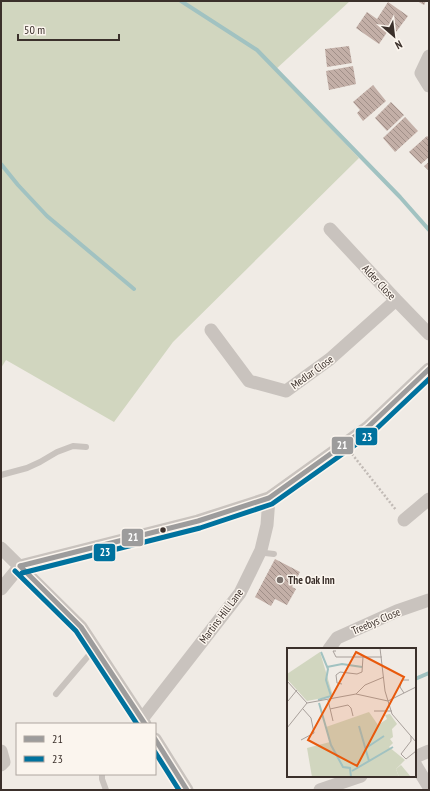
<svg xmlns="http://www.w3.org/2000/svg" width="430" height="791" viewBox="0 0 430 791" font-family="'PT Sans Narrow',sans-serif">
	<defs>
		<pattern id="building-back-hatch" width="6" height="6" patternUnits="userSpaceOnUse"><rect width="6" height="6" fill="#c3afa7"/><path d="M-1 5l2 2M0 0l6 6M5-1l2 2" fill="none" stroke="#a08f88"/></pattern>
	</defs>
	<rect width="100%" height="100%" fill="#f0ebe5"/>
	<path fill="#d1d6bf" d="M1,1H350L275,70L359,158L173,342L114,422L6,360L1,368Z"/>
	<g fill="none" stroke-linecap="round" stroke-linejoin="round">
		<path stroke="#a1c2c1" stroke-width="4" d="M181,1L257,50L400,197L429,230
			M1,164L18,185L47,216L134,289
			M415,679L429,673"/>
	</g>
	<path fill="url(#building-back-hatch)" d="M417,1H426L424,5Z
		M388,2L408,16L396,32L390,28L379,44L356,28L367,12L377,19Z
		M349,46L352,63L327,67L325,49Z
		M353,66L356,84L329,90L326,71Z
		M373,85L386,101L363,121L357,113L360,110L353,102Z
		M391,102L404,115L387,131L375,118Z
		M405,117L418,131L395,152L383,138Z
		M427,136L429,138V157L421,164L409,152Z
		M429,162V171L424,166Z
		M275,559L300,572L292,587L296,589L287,605L275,599L271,606L255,597Z"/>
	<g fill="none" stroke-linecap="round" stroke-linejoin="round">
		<path stroke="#c2bbb6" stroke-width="2.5" stroke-dasharray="2 2" stroke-linecap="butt" d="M352,454L396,510"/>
		<path stroke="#c9c3be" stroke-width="6" d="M1,475L27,468L40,462L57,452L73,446L86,447
			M261,550L265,553L274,554
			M56,694L95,648
			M102,774V779L106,790"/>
		<path stroke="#c9c3be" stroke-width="13" d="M429,56L421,73L429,86
			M330,229L396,300L429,334
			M211,330L249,381L286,391L330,359L396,300
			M404,520L429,499
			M1,548L81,627L145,724
			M20,566L198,521L269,498L368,427L429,369
			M1,589L20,566
			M329,649L337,638L397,611L429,600
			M142,719L240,593L261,550L267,525L269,498
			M155,739L187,790
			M1,751L4,762L1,765
			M415,757L429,751
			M415,764L429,787
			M320,790L361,776"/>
		<g stroke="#fbf5ee" stroke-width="8">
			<path id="bus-1" d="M20,566L198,521L269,498L368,427L429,369
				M20,566L81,627L145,724
				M155,739L187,790"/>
		</g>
		<g stroke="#fbf5ee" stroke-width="8">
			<path id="bus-2" d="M15,571L76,631L137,724
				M22,573L200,528L272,504L372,433L429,379
				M155,752L179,790"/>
		</g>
		<use href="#bus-1" stroke="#9d9c9c" stroke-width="5"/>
		<use href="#bus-2" stroke="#00729e" stroke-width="5"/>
	</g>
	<circle fill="#3b302b" stroke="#fbf5ee" stroke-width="1.5" cx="163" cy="530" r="3.5"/>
	<circle fill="#7a716c" stroke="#fbf5ee" stroke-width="1.5" cx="280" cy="580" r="4"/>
	<g text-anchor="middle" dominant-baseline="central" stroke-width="3" stroke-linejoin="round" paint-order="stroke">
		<g font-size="11" fill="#3b302b" stroke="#fbf5ee">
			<text transform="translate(379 282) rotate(47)">Alder Close</text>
			<text transform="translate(312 372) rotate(-36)">Medlar Close</text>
			<text transform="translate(221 616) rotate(-53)">Martins Hill Lane</text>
			<text transform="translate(376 621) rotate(-23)">Treebys Close</text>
		</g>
		<g font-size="11" font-weight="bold" fill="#3b302b" stroke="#fbf5ee" text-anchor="start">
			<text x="288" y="580">The Oak Inn</text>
		</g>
	</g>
	<g transform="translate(287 648)">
		<rect width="129" height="129" fill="#f0ebe5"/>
		<path d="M82,64L91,77L100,71L98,67L103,66L110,76L105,81L106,89L103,91L106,95L102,99L118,112L109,121L112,129H25L20,100L43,94L39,79Z" fill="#d1d6bf"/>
		<path d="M114,117L124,129H112L109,121Z" fill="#d1d6bf"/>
		<path d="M33,4L46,48L20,53L0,31V26Z" fill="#d1d6bf"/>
		<path fill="none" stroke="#a1c2c1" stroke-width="2" d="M40,19L55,16L75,19M31,52L44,48L39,32L41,21L34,4M32,55L44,97L56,119L63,120L64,129M72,78L82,113M79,100L97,88M65,123L106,99"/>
		<path fill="none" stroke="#a8a09b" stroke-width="1" d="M93,0L98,43L105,66L129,94M49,3H46L49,9H95M0,33L20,55M55,36L50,35L49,27L53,24L70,26L75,24L76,9M117,45L113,39L115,32H122M69,46L78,37L97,29M41,52L46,73M1,53L10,42M101,53L129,39M43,61L61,57L64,60L66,68M87,63H105M0,80L20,55L69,46L101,53M124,88V93L114,106L119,111L129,103M14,92L27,85L24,70L16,61"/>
		<path fill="#e8590c" fill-opacity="0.15" stroke="#e8590c" stroke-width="2" d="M69,4L117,29L70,118L21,92Z"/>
		<rect width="129" height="129" fill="none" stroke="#3b302b" stroke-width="2"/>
	</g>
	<g stroke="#fbf5ee" stroke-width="1.5">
		<rect x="355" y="427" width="23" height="19" rx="4" fill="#00729e"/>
		<rect x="331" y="436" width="23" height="19" rx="4" fill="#9d9c9c"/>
		<rect x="121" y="528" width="23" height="19" rx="4" fill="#9d9c9c"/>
		<rect x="93" y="543" width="23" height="19" rx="4" fill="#00729e"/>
	</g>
	<g font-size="11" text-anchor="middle" font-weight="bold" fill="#fff">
		<text x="367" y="441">23</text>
		<text x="342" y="449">21</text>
		<text x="133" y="541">21</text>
		<text x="105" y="556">23</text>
	</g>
	<rect width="430" height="791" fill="none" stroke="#3b302b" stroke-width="4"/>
	<rect x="16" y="723" width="140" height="52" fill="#fbf5ee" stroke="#aea6a0"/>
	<rect x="24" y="736" width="20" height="6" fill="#9d9c9c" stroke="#aea6a0"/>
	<text x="52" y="743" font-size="12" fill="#3b302b">21</text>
	<rect x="24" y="756" width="20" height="6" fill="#00729e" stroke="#aea6a0"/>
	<text x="52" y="763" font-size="12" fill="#3b302b">23</text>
	<g transform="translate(394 36) rotate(152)" stroke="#fbf5ee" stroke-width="3" paint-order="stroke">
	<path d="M0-3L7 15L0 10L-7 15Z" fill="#3b302b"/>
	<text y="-6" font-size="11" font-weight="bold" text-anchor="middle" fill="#3b302b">N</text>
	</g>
	<path d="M18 34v6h101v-6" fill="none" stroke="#3b302b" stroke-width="2"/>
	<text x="24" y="34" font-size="12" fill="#3b302b" stroke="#fbf5ee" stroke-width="3" paint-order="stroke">50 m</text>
</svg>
